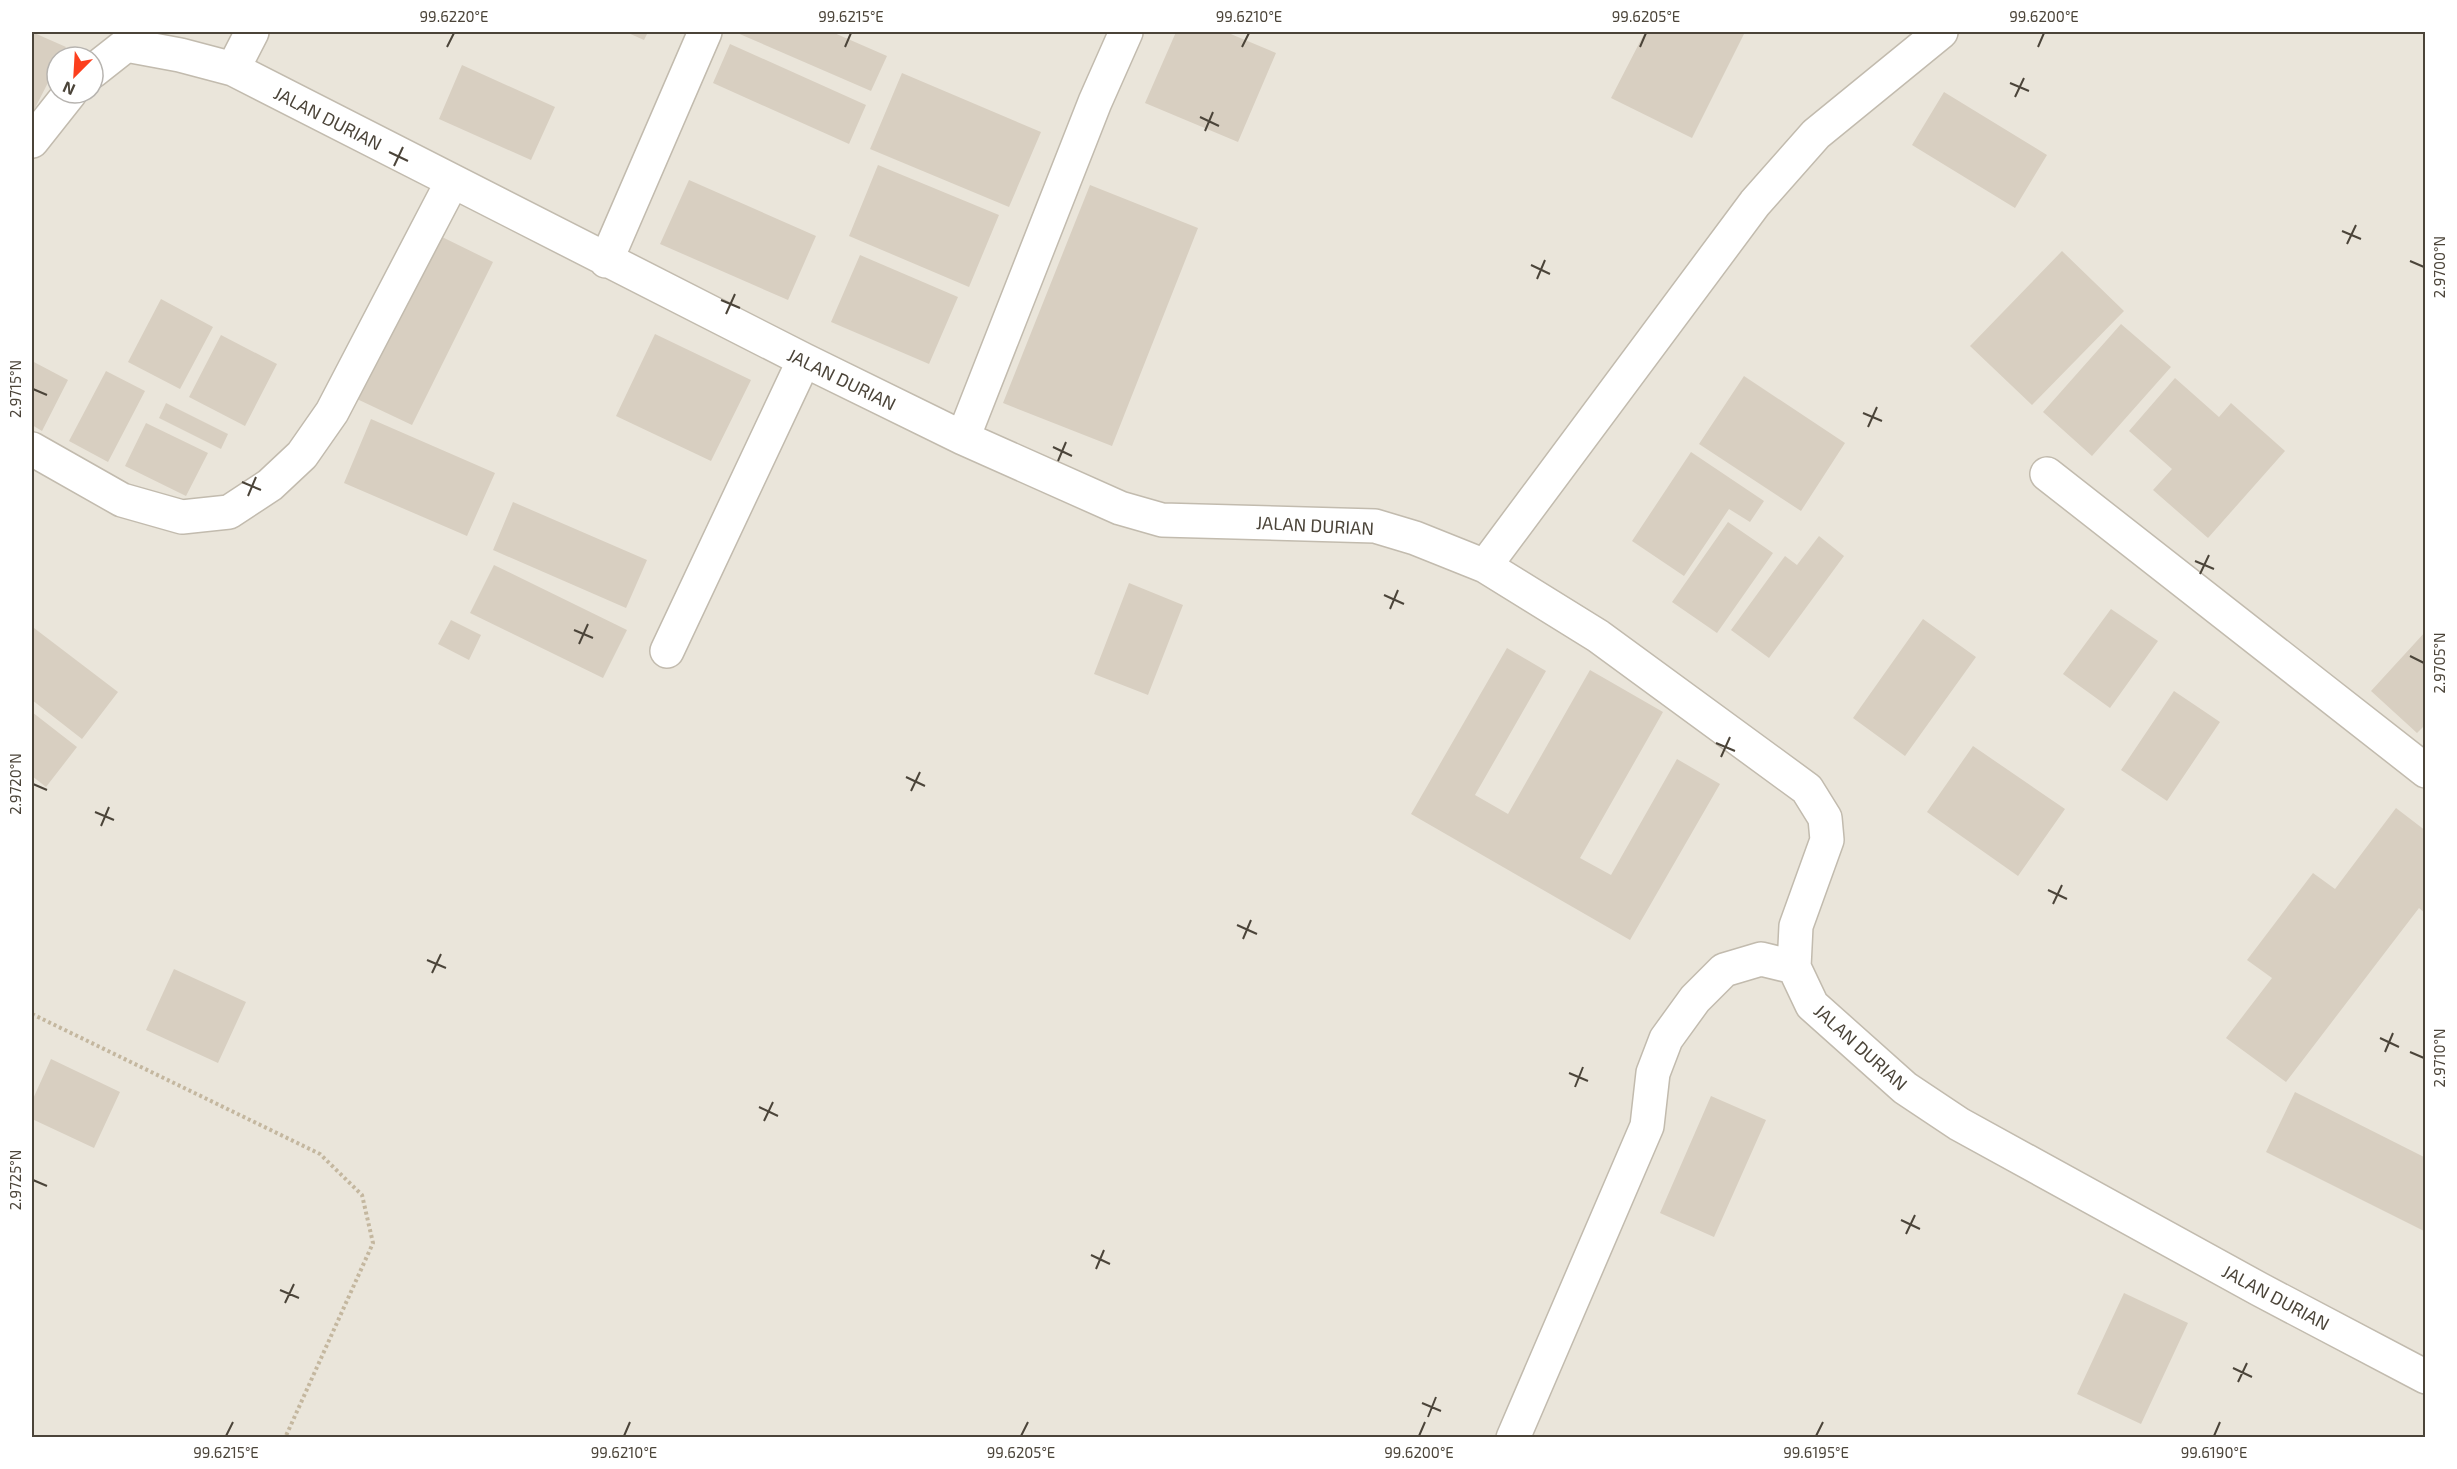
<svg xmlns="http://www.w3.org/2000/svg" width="2457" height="1469" viewBox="0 0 2457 1469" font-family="'Exo 2',sans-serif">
	<rect width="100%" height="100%" fill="#f6f3ec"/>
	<path fill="#eae5da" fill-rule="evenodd" d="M32,32H2425V1437H32ZM57,57H93V93H57Z"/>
	<path fill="#d8cfc1" d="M32,32L66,47L61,57H57V65L33,112L32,111Z
		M626,32H648L644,40Z
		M735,32H832L887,56L871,91Z
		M1176,32H1226L1276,53L1238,142L1145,103Z
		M1645,32H1745L1692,138L1611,98Z
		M730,44L866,105L849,144L713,83Z
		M462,65L555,107L531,160L439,119Z
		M902,73L1041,132L1009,207L870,149Z
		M1944,92L2047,155L2015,208L1912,145Z
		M878,165L999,215L969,287L849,236Z
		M689,180L816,236L788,300L660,244Z
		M1090,185L1198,228L1112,446L1003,403Z
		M438,235L493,262L412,425L357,399Z
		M2062,251L2124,311L2032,405L1970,346Z
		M860,255L958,297L929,364L831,322Z
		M161,299L213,327L180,389L128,362Z
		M2121,324L2171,367L2092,456L2043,412Z
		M655,334L751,380L711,461L616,416Z
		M221,335L277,364L245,426L189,397Z
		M32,361L68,380L42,431L32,425Z
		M106,371L145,391L108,462L69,441Z
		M1744,376L1845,443L1801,511L1699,444Z
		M2175,378L2219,417L2231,403L2285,451L2208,538L2153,490L2172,469L2129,431Z
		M166,403L228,434L221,449L159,418Z
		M371,419L495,473L467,536L344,483Z
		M146,423L208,453L186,496L125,466Z
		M1691,452L1764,501L1750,522L1729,509L1684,576L1632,541Z
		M513,502L647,560L626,608L493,550Z
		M1728,522L1773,553L1717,633L1672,602Z
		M1819,536L1844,556L1769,658L1731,630L1785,556L1797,565Z
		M494,565L627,630L603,678L470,613Z
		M1129,583L1183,605L1148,695L1094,674Z
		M2111,609L2158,641L2110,708L2063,674Z
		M1923,619L1976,657L1905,756L1853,718Z
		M451,620L481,635L469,660L438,644Z
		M34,628L118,692L82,739L32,700V631Z
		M2426,631V724L2417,733L2371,691Z
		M1507,648L1546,671L1475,795L1508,814L1590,670L1663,712L1580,858L1611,875L1677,759L1720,784L1630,940L1411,814Z
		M2174,691L2220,722L2167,801L2121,770Z
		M32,712L77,747L46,787L32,776Z
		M1973,746L2065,809L2018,876L1927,812Z
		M2396,808L2426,831V914L2419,908L2286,1082L2226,1038L2272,978L2247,960L2313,873L2335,889Z
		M174,969L246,1002L218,1063L146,1030Z
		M51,1059L120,1092L94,1148L32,1119V1101Z
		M2295,1092L2426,1158V1232L2266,1152Z
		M1711,1096L1766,1120L1714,1237L1660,1213Z
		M2124,1293L2188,1323L2141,1424L2077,1394Z"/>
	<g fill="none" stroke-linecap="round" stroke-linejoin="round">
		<g stroke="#c2bbae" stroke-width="36">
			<path id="minor" d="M233,69L252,32
				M93,71L126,45L180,55L233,69L804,360L963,438L1120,508L1162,520L1375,526L1415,538L1485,566L1598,636L1807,789L1825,818L1827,840L1796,926L1794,967L1812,1005L1905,1088L1959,1124L2259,1289L2426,1377
				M32,141L70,93
				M606,261L705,32
				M963,438L1095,102L1126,32
				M32,449L122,500L182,517L229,512L270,485L302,455L332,412L452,182
				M2047,474L2426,771
				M1485,566L1755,203L1816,134L1941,32
				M667,651L804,360
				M1513,1438L1647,1126L1653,1073L1666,1039L1695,999L1724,970L1761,959L1794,967"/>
		</g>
		<path stroke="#c4b79f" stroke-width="4" stroke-dasharray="3 3" stroke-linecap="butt" d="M32,1014L320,1154L362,1195L373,1243L285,1438"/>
		<use href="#minor" stroke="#fff" stroke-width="33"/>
	</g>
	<path fill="none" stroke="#4b4439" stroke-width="2" d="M447,47L454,33M845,47L851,33M1242,47L1249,33M1640,47L1646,33M2038,47L2044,33M2010,83L2029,91M2015,97L2024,78M1200,117L1219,126M1205,131L1213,112M389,152L408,161M394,166L403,147M2342,231L2361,239M2347,244L2356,225M2410,261L2424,267M1531,265L1550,274M1537,279L1545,260M721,300L740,308M726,314L735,294M33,389L47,395M1863,413L1882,421M1868,427L1877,407M1053,447L1072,456M1058,461L1066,442M242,482L261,490M248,496L256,477M2195,561L2214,569M2200,574L2209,555M1384,595L1404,604M1390,609L1398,590M574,630L593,638M579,644L588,624M2410,656L2424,663M1716,743L1735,751M1721,757L1730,737M906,777L925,786M33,784L47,790M911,791L920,772M95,812L114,820M101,826L109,807M2048,890L2067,899M2053,904L2062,885M1237,925L1257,934M1243,939L1251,920M427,960L446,968M432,973L441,954M2380,1038L2399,1047M2385,1052L2393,1033M2410,1052L2424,1058M1569,1073L1588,1081M1575,1087L1583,1067M759,1107L778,1116M764,1121L773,1102M33,1180L47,1186M1901,1220L1920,1229M1906,1234L1915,1215M1091,1255L1110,1264M1096,1269L1104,1250M280,1290L299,1298M285,1303L294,1284M2233,1368L2252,1377M2238,1382L2247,1363M1422,1403L1441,1411M1428,1417L1436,1397M226,1436L233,1422M624,1436L630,1422M1021,1436L1028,1422M1419,1436L1425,1422M1816,1436L1823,1422M2214,1436L2220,1422"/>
	<g text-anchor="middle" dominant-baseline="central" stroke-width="4.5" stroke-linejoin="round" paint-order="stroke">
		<g font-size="18" fill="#4b4439" stroke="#fff">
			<text transform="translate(328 118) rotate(27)">JALAN DURIAN</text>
			<text transform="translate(842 379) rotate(26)">JALAN DURIAN</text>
			<text transform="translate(1315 525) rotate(3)">JALAN DURIAN</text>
			<text transform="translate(1861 1047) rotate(42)">JALAN DURIAN</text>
			<text transform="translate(2276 1297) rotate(28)">JALAN DURIAN</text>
		</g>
	</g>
	<rect width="2457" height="1469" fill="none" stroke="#ffffff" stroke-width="66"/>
	<g transform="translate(75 75) rotate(204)"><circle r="28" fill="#ffffff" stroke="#b7b4b0" stroke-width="1.5"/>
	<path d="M0-4.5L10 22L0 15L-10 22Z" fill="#fc3f1d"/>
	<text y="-9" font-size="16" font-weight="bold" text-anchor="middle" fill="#4b4439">N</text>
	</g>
	<rect x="33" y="33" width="2391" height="1403" fill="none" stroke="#4b4439" stroke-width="2"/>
	<g font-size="15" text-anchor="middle" fill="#4b4439">
		<text x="454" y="22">99.6220°E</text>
		<text x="851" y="22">99.6215°E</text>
		<text x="1249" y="22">99.6210°E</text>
		<text x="1646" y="22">99.6205°E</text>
		<text x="2044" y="22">99.6200°E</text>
		<text transform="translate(2440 267) rotate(-90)" y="5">2.9700°N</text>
		<text transform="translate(16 389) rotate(-90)" y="5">2.9715°N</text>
		<text transform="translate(2440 663) rotate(-90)" y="5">2.9705°N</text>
		<text transform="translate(16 784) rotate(-90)" y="5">2.9720°N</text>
		<text transform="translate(2440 1058) rotate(-90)" y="5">2.9710°N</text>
		<text transform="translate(16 1180) rotate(-90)" y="5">2.9725°N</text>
		<text x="226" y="1458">99.6215°E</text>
		<text x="624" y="1458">99.6210°E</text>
		<text x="1021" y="1458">99.6205°E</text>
		<text x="1419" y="1458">99.6200°E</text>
		<text x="1816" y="1458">99.6195°E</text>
		<text x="2214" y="1458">99.6190°E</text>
	</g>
</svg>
